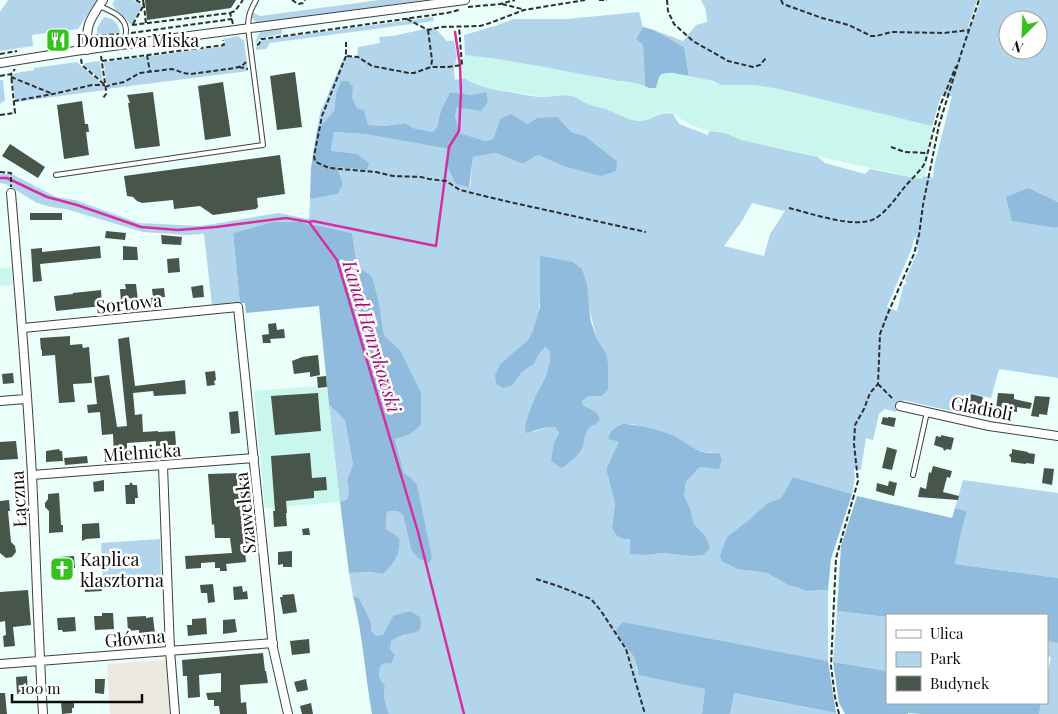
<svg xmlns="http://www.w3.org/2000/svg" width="1058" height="714" viewBox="0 0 1058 714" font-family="'Playfair Display',serif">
	<rect width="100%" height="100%" fill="#eafff9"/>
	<path fill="#ebe9df" d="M166,660L170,714H110L107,664Z"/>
	<path fill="#c9f6ed" d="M465,55L491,58L575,72L608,80L639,84L649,88H656L660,77L663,74L670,73L704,79L720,85H754L779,89L932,126L925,176L920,179L907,176L741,140L725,133L709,131L691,125L673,114L666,112L658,114L647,120L638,121L627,119L607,110L595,107L585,103L577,97L570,95L544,97L487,88L472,83L464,78L462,72V60Z
		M12,267L13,285L0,286V268Z
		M316,386L317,389H327L340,502L265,508L254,391Z"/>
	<path fill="#b3d5eb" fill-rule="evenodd" d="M8,0H97L78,29L32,35L33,46L0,51V12Z
		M115,0H133L143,6L131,25C126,16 116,13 112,4Z
		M380,0H425L259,23L256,22L251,17L252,12L260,16Z
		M701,0H977L968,27H971L981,0H1058V202L1029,188L1012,221L1055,228L1058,227V378L999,369L991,398L969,393L964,414L903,400L896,412L885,409L879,414L873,440L866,438L861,470L854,469L855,478L852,494L793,477L781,498L768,503L750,520L720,556L721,561L737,569L767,573L788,585L799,588L806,591L828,590V661L623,622L626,646L634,657L637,671L705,689L702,714H389C385,704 383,696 385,686L379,677L380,667L384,663L391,664L395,655L390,649V641L396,637L406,635L393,616L383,636H376L371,630V622L359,598L353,596L349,573L369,572L383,574L391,533L386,529V515L387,511H397L403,515L411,549L410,477L404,473L395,438C406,437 413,433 421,425L400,350L384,335L379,303L357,265L352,233L315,225H309L302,222H272L233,233L240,303L212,305L204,234L187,235L143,232L66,209L51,207L37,203L6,184L0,183V174H12L56,197L75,200L139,223L201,226L278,213L309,219L310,199L338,194L343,184L337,167L367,169L331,151L334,132L364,134L449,149L447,165L470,187L473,157L496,153L523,164L538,155L563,166L617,161L585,136L571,132L537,118L527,124L500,119L493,139L487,141L458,133L455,114L457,107L486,92L471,95L450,92L441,110L437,127L433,132L413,128L405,123L385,126L367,125L364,110L357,108L352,97L336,94L334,111L317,130L320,113L343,59L346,57H357L358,47L380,43L379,37L393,36L434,27L447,41H454L457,56L454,70L455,80L464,78C479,88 497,90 515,93C525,95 535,97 545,97C554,96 564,94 572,96C578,97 581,101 586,103C593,107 601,107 608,110C618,114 626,119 637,121C652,122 657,110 673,114L679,124L708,135L709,131L725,133L741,140L818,157L825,163L865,174L870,169L920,179L925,176L933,178L934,166L952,96H941L932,126L779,89L754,85H720L713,81L689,76L684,47L654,30L683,41L696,25L707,22L706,10ZM1008,20H1038V50H1008ZM752,203L785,211L770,234L764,256L724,246L742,221ZM915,236L918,251L905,280L907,285L904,284L897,311L887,307L911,250ZM540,281L589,308L597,339L606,353L602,396H589L582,401L583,405L596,412L585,433L582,448L575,457L554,443L559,433L555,427H547L533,432L536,395L546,376L550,361V351L545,347L539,354L534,364L522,372L513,385L501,363C509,356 523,347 528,339C541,322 540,301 540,281ZM632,424L674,437L688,446L704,452L719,453V468L700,467L686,482L684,496L690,508L694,524L706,537L689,556L663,553L648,555L612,528L615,503L606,469L620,442L608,439L623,425Z
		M639,12L643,27L636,39L643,45L645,86C633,81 619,82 607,79C560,70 513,60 465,55L464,35L495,26L513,19H567Z
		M104,17C113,18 119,23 120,33L104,35L97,33V28Z
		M433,17L434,21L270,43L266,49L256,50V46H259L262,40Z
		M282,29V34L260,38L257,43H255L259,33L261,32Z
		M238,36L244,41L248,71L107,89L104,62L225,46L224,39Z
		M99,61L100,62L103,82L84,65L85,63Z
		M77,62L104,86L105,90L16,102L11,75L16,73L34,70V68Z
		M0,80H3L5,100L0,104Z
		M329,405L338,413L345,421L353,464L347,480L349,492L347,499L340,502Z
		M963,480L1058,493V578L955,564L961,533L967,511L955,508Z
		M160,539L161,577L103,582L101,543Z
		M837,611L887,617V671L833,662Z
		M1047,641L1058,643V714H1039L1041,703H1047V676L1051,657L1047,656Z
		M733,693L836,713V714H730Z"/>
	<path fill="#91bbdc" d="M643,27L654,30L684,47L689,76C682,75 665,70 660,76C658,79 657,85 656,88H649L645,86L643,45L636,39Z
		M341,81H348L353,87L352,97L357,108L364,110L368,125L385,126L405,123L413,128L433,132L437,127L441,110L450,92L471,95L486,92L488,102L481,111L457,107L455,115L459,133L486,141L493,139L500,119L511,114L527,124L537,118L557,117L571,132L585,136L617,161L616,171L601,176L563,166L538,155L523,164L496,153L473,157L469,187L456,184L447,165L449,149L364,134L334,132L331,151L357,154L369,163L367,170L337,167L343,184L338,194L310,199L311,168L317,130L334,111L336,94Z
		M1029,188L1058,202V227L1055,228L1012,221L1006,197Z
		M272,222H302L309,225H315L352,233L357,265L372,277L379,303L384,335L400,350L421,393V425C412,434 407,436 395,439L404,473L410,477L417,485L432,558L429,563L418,558L411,549L403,515L397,511H388L386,515V529L399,538C401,555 394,562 383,574L369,572L349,573L340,502L347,499L349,492L347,480L353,464L345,421L338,413L329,405L319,306L246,313L245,303H240L233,233Z
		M540,256L573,262L582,269L587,284L589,308L591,322L597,339L606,353L608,364V389L602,396H589L582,401L583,405L596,412L600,419L596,424L590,426C584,435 585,437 583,446C579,456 570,462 562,468L551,461L554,443L559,433L555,427H547L526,433L525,426L528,416L536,395L546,376L550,361V351L545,347L539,354L534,364L522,372L513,385L503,388L496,384L495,375L501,363L527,341L533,331L540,307Z
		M623,424C635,424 665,431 676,437C685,442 693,449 703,452C708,453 714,453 719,453L722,460L719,469L700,467L686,482L684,496L690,508L694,524L706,537L710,548L703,555L689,556L663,553L648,555L630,554V540L618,537L612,528L615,503L606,469L619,442L608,439C610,430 615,428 623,424Z
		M793,477L852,494L831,559L828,590L806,591L799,588L788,585L767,573L737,569L721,561L720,556L727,537L749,520L768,503L781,498Z
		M857,496L952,518L955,508L967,511L961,533L955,564L1058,578V643L1047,641V615H887V617L837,611L841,546Z
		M353,596L359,598L371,622V630L376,636L383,635L393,616L410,611L420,617L421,626L419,631C410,634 398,635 391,641L390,649L395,655L391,664L384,663L380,667L379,677L385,686C383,696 385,704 389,714H372C365,675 363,635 353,596Z
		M623,622L828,661L836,713L734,693L730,714H702L705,689L639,675L634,657L616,633L617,628Z
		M833,662L887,671V703H1041L1039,714H921L908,713V714H845L839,703Z"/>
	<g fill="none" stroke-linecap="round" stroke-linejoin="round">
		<path stroke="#d330a3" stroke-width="2.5" d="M0,178H7L47,197L77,205L141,227L178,230L216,227L286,218L309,222L337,260L418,532L464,714
			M309,222L313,221L436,246L449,147L459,131L461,93L460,65L455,32"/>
	</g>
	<path fill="#47554b" d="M145,0H236L231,8L147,20Z
		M295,72L302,127L277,130L270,76Z
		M223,82L231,136L205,140L198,86Z
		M153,92L160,146L135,149L128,103H130L127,95Z
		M82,101L85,124H88L89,132H86L89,155L64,159L57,105Z
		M10,144L45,167L38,178L2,156Z
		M280,155L285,194L257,198L258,207L256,209L213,215L200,206L174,209L173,200L142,203L137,201L133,197L127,196L124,176Z
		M30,213H62V220H30Z
		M106,231L126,233L125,240L105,238Z
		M161,235L182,237L181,245L162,244Z
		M100,246L101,258L40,264L42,281L33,282L31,249L42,248V252Z
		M123,246L137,247L138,260H123Z
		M179,258L180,272L168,273L167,259Z
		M125,284H136L138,301L121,302L120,289H126Z
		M203,285L204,297L193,298L191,287Z
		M164,288L165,297L153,298L152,289Z
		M101,290L102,306L56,311L54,296L73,294V293Z
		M276,323L277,330L284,329L285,338L270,339L271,343H263L262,335L269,334L268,324Z
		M70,336V345L82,344L83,348L89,347L92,383L73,384L75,402L59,403L55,355L42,356V350H41L40,338Z
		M129,337L135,386L185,380L186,394L154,396L153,391L133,393L135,415L142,414L143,432L158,431V432L175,431L176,445L156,446V441L127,443V451H121V453L114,454L113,434L102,435L100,412L88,413L87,405L97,404L94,377L109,375L117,427L127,426L118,339Z
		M318,355L320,375L310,377V372L294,374L292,361L302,357Z
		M215,371L216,380L214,381L215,385L207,386L205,372Z
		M13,373L14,383L3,384L2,374Z
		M326,376L327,387L318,388L317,377Z
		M318,393L321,431L275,435L271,396Z
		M998,393L1014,394V399L1032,403L1030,409L1017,407V412L996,409Z
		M971,394L983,397L981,405L969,402Z
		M1035,396L1050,397L1047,415L1039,414V417L1031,416Z
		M238,411L240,433L231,434L229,412Z
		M883,417L888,418V417L896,418L894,427L881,424Z
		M941,435L954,438L951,450L947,449L944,451L943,448L934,445L936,436L941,437Z
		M16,441L18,459L0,460V442Z
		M887,447L897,450L892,470L882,468Z
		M59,449L60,451H62L63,461L46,462V451Z
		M1012,449L1028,452V453L1035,454L1034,464L1026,463V464L1011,462V458L1009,455L1012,453Z
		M310,453L312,478L326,477L327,490L314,491V498L286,501L287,513H286L287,526L274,527L273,511H275L271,456Z
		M87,456L88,463L65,465L64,458Z
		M933,466L952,471L950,478L947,477L943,492L959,496L958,500L918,497L920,487L926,489L929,472L931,473Z
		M1044,468L1054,469L1052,485L1042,483Z
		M240,473L242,493H240L246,562L226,564L227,571H220V568H215V562L201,563V568L186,569L185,556L232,553L230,538H215L214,524L212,525L208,474Z
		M104,480V491L94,492L93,482Z
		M889,481L897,483L894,496L876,491L877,483L888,486Z
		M131,482L133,485H137L138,498H135V504H126L125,485H129Z
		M59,493L61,525H63V532L49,533V511L45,507V503L48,499V494Z
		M9,500L10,511H8L11,542L15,546L16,552L12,557L6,558L0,553V501Z
		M99,523L100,538L86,539L82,541V524Z
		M309,528L310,535H303L302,529Z
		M292,551V567H283V564L278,565V552Z
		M74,556L75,568H72L73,573L58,575L55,560H60V557Z
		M90,576H101L102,591L85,592L84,583H91Z
		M213,584L215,602L208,603L207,593H201L200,585Z
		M242,586L243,592L247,591L248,599L234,600L233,587Z
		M28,590L31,625L13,627L15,646L4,647L3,636L6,635L5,621L0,622V592Z
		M294,594L297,612L283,614L280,597H283L282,595Z
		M102,613H113L114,629L95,630L94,616H102Z
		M146,616V618L153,617L155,634L139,635V630L128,631L127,617Z
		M75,617L76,631L63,632L62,630H58L57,618Z
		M206,618L207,634L188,636L187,625H192V619Z
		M235,619L237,632L223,634V620Z
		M309,639L310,653L292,655L290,641Z
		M263,653L265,671H266L268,683L240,685L241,703L246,702L247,714H220L219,706H214V700H208L206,693L221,692V673L199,675L200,697L188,698L187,676H183L182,660Z
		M27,676L28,693L17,694L16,677Z
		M95,679H105L104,694L95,693Z
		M306,679L308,690L297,692L294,682Z
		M0,693H5L7,714H0Z
		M61,701H74V708H72V713L62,714Z
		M311,703L313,714H302L300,706Z"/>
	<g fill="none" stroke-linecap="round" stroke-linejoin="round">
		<g stroke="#3f3f3f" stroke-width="6">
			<path id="service" d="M99,6C109,10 125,16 126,29C126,34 125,40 125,45
				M56,175L263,145L248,28C248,16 250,11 256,0
				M913,475L927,412"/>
		</g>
		<g stroke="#3f3f3f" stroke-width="10">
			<path id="minor" d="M87,50C86,24 89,21 103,0
				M0,63L75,51L465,0
				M11,193C19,288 27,382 32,476C36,555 38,635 43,714
				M23,328L238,307L273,648L288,714
				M0,401L26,399
				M900,406L989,426L1058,436
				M163,466L170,650L175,714
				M32,475L254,458
				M0,664L273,643"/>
		</g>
		<path stroke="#2e2e2e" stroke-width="2" stroke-dasharray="5 2.5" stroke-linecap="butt" d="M136,0L144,5L146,24
			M292,0L298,4L303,3L305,0
			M599,0H607
			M667,0L668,11L674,24L693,41L728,61L753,67L760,65L766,58
			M781,0L783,4L822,18L849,25L871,36H876L892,32L944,33L969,30
			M502,4L522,9
			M468,7L500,4L515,0
			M230,13L235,11L243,0
			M407,19L428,30L441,27L480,26L490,23L524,10L585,0
			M133,24L144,5L143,0
			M132,25L230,13L233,24
			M428,30L432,60L431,67
			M131,33L232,19
			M94,36L119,34
			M346,42V56L358,57L372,66L409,73H414L431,67H448L462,65L459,27
			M257,45L259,44L261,39H263L447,13L459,10
			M0,54L17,51
			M147,55L150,72
			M101,56L106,90V94L103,98
			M346,56L322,116L314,156L315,161L318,163L329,168L376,172L393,176L421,177L429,179L446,181L460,190L505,201L646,232
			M81,59L82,65L105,85
			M102,61L224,45L223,40
			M239,67L248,69
			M0,76L11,74L15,69
			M11,77L53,94
			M105,87L114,84L124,82L140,73L171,69C178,70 183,74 191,74L235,68L242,66L246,62
			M14,101L53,94L92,85H105
			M0,115L15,113L11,74
			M891,147L905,152L927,153
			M0,172L11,173V187
			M789,208C810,213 857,230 876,218C887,211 895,199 903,189C910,180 919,173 925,163L940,106L956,66
			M878,384L894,400
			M536,579L558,586L591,599L601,611L626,649L645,714
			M839,714L835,697L831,666L836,558L858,481L854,444L855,425L864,409L870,393L878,384L880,334L888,313L914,254L919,235L923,205L939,125L961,54L979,0"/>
		<use href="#service" stroke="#fff" stroke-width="4"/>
		<use href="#minor" stroke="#fff" stroke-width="8"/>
	</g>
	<defs>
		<g id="restaurant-square" transform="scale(1.25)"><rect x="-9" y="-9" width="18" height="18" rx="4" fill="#37c11e" stroke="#fff"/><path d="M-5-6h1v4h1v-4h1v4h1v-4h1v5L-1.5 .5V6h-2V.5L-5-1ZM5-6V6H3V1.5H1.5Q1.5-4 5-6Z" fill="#fff"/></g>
		<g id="church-square" transform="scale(1.25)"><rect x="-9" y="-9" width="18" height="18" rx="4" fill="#37c11e" stroke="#fff"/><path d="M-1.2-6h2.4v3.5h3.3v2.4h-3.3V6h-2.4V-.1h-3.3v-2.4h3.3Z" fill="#fff"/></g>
	</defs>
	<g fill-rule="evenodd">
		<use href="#restaurant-square" x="58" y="40"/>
		<use href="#church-square" x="62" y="569"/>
	</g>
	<g text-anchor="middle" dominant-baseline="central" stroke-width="5" stroke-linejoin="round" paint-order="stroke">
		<g font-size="18" fill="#0c0c0c" stroke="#fff" text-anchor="start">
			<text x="76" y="40">Domowa Miska</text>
			<text x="80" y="559">Kaplica<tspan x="80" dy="21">klasztorna</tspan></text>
		</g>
		<g font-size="18" fill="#0c0c0c" stroke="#fff">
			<text transform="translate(129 303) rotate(-6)">Sortowa</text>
			<text transform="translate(982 408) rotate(11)">Gladioli</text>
			<text transform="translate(142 452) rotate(-4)">Mielnicka</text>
			<text transform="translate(18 499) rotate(-93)">Łączna</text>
			<text transform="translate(245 513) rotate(-96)">Szawelska</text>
			<text transform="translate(135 638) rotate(-5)">Główna</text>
		</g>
		<g font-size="19" font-style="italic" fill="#a21072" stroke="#fff">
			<text transform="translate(373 336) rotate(73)">Kanał Henrykowski</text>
		</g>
	</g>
	<rect x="886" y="614" width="162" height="90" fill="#ffffff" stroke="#9e9e9e"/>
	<rect x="896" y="630" width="25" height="8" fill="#ffffff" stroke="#9e9e9e"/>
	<text x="930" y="639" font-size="15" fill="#0c0c0c">Ulica</text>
	<rect x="896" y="652" width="25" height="15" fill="#b3d5eb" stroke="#9e9e9e"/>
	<text x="930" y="664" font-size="15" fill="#0c0c0c">Park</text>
	<rect x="896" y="676" width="25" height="15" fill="#47554b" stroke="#9e9e9e"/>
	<text x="930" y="689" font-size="15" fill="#0c0c0c">Budynek</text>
	<g transform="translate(1023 35) rotate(204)"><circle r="24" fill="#ffffff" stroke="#9e9e9e"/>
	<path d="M0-4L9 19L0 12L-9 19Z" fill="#37c11e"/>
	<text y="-8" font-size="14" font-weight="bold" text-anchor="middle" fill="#0c0c0c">N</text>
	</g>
	<path d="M12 694v8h130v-8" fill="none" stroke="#0c0c0c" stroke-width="2.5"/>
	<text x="20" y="694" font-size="15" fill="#0c0c0c" stroke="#ffffff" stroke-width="4" paint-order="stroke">100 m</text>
</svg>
